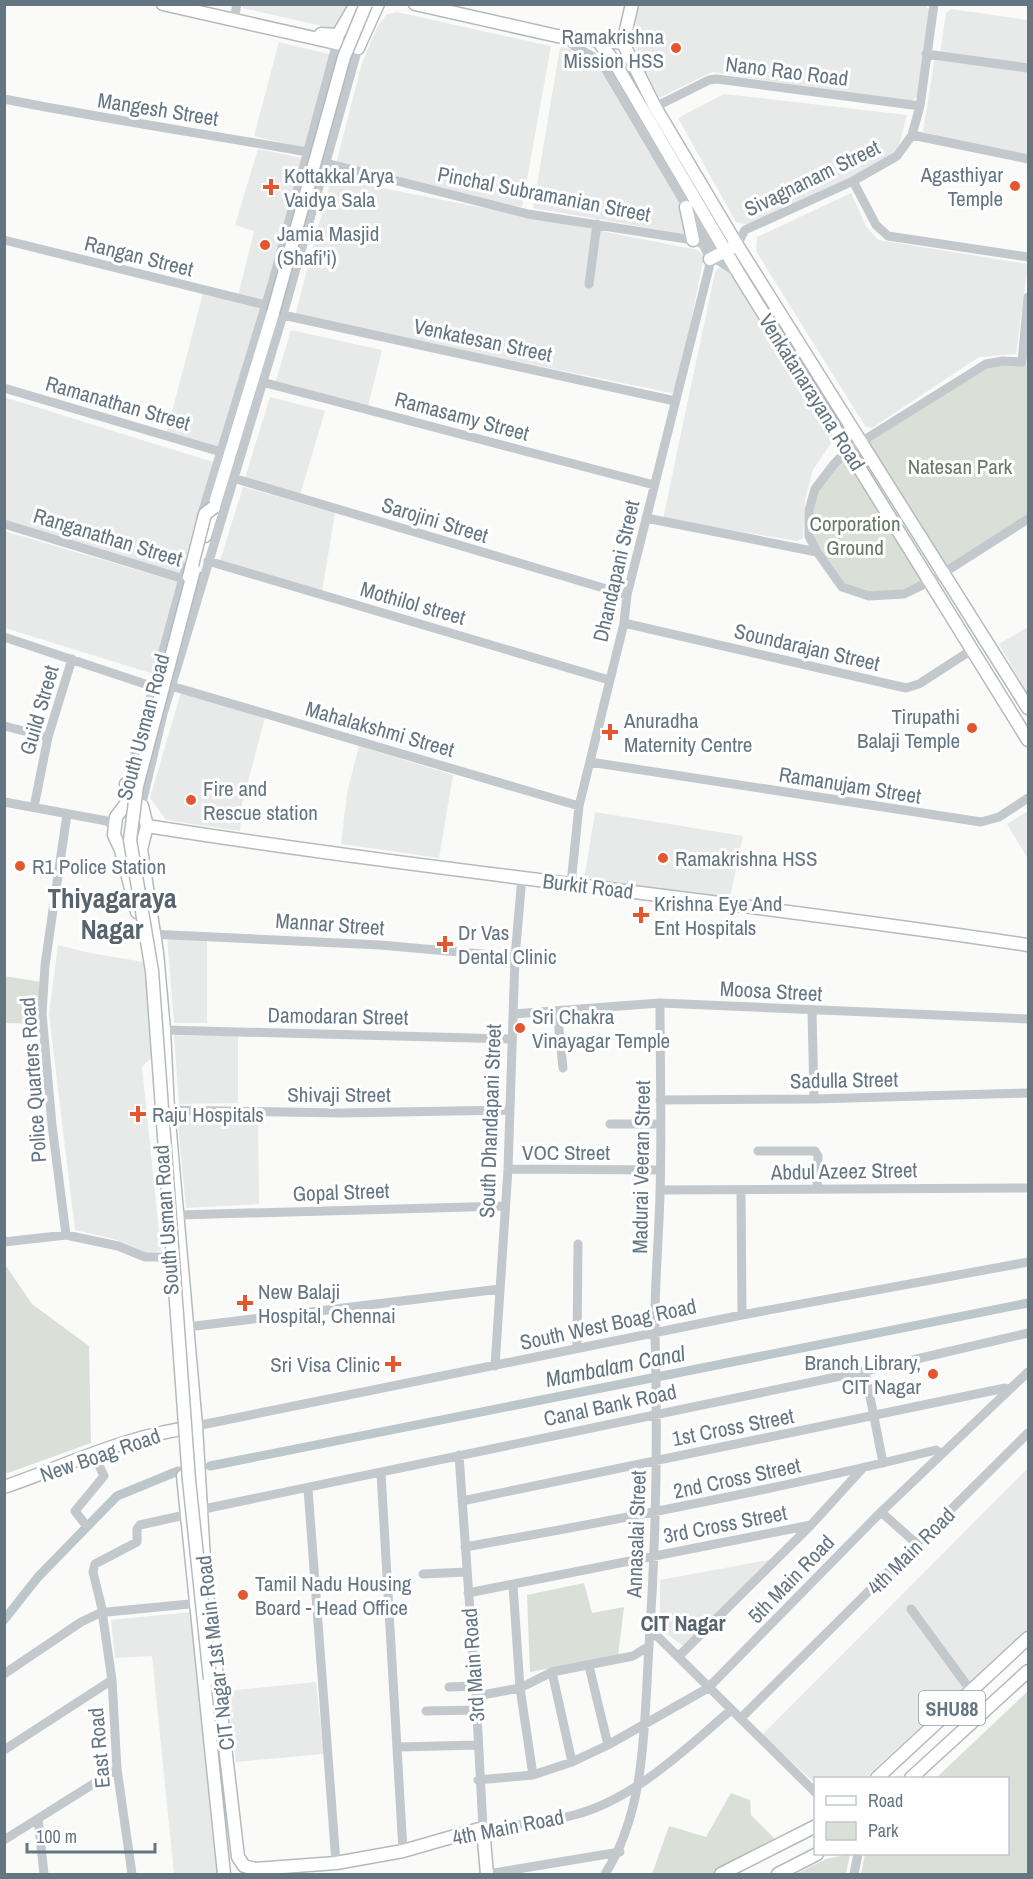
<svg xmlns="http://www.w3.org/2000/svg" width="1033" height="1879" viewBox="0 0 1033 1879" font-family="'Archivo Narrow',sans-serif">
	<rect width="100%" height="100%" fill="#fafaf8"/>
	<path fill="#e8e9e9" d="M243,4L353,5L344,27L335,29L243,8Z
		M920,4L925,5L930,11L917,97L908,103L712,72L659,98L638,58L633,37L639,5Z
		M951,9L1028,20V65L940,54L946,13Z
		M397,12L551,46L522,207L340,170L336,164L362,63L378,25L387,14Z
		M279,42L333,55L308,149L254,136Z
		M560,47L582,51L620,87L709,228L706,235L696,236L533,208Z
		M935,56L1028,71V160L923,132Z
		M724,94L907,115L896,156L748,225L736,222L678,118Z
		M258,149L302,158L265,303L238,296L254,231L235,225Z
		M331,178L698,250L704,257L676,394L295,316Z
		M851,193L866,226L878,240L1028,264L1016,354L979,357L872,428L865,426L756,251L757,237Z
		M723,264L731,265L833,440L813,470L805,499L803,538L798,541L663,519L715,272Z
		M203,293L262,305L218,451L166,435Z
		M291,330L382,350L368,406L275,384Z
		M4,397L216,463L186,577L5,520Z
		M270,397L325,411L300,495L245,478Z
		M243,487L335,513L322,592L219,564Z
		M4,531L185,584L157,675L5,628Z
		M1028,627V694L999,644Z
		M182,689L266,714L242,804L240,831L166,820L150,798Z
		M359,746L453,775L439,858L341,844L347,793Z
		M1028,811V859L1007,824Z
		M595,812L743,836L730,897L584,880Z
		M167,937L207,939V1023H174Z
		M58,945L90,953L144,962L153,1056L142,1067L161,1251L147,1253L114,1239L75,1230L49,1014Z
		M174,1035L238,1036V1103L179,1104Z
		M177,1115L258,1116L259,1204L186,1208Z
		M1028,1468V1629L865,1778H816L815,1783L762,1735Z
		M779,1558L686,1648L660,1629V1580Z
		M190,1612L216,1868L217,1874H174L152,1656L115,1658L111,1620Z
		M316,1682L324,1754L236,1762L227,1691Z"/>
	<path fill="#dadfd7" d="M1022,364L1028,365V517L944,569L865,444L987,366Z
		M849,454L928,577C910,593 863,602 842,584C837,580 833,570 830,565C814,540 803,523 816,493C822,478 838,465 849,454Z
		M4,976L41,982L38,1024L5,1023Z
		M4,1263L32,1304L89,1346L91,1443L5,1474Z
		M584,1583L592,1613L624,1607L618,1656L530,1672L527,1595Z
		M1028,1691V1874H861L865,1854H1008V1778H936Z
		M731,1793L750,1800L751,1815L778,1842L714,1874H652L669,1826L706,1837Z
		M850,1854L846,1874H796L826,1859Z"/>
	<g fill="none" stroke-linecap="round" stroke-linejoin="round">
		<path stroke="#bbc7cb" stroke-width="9" d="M210,1466L1028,1303
			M4,1620L38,1577L117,1496L178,1471"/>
		<g stroke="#b5babe" stroke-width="15">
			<path id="major" d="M163,4L358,48L378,4
				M415,4L557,36L623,43
				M321,34L338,35L356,4
				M599,42L615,63L739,274L1028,740
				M623,43L655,107L737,245L1028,708
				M623,43L632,4
				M686,207L693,240
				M710,259L733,247
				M205,536L273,313
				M126,784L132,781L138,760
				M147,826C440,872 735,901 1028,945
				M137,912L121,850L114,835L116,817L125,805L131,802L142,806L147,826L141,849L157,953L164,1030L168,1110L196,1426L205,1576L238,1857L244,1866L255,1869L336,1863L403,1851L483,1828L487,1874
				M183,1476L224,1874
				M4,1487C68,1465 128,1435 195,1427
				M877,1778L1028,1638
				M911,1778L1028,1671
				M721,1874L816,1826
				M778,1874L817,1854"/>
		</g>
		<path stroke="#c3c8cc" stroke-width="9" d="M234,19L237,4
			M565,37C575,51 592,52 603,65L719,261L739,274
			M926,54L1028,68
			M4,99C105,119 206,134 307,152L326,163L528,214L693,240L703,244L710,259L709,268L627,595L624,623L579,806L571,884
			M655,107L709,80L717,79L920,106
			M912,135L1028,159
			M853,181L876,225L888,236L1028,257
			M4,240L266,305
			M737,245L745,230L853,181L897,156L912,135L920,106L934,4
			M589,284L597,224
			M1028,297L1022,362L1003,361L986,364L848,450L834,464L815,489L809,510V536L817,552L842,587L869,596L904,594L931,581L1028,519
			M283,315L675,401
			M262,382L654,485
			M4,388L221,452
			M233,478L627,595
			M201,517L273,281L335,50L331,43
			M646,518L817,552
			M4,524L187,580
			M208,561L609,680
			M624,623L906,688L919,684L973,649
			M4,637L154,687
			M171,686L579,806
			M4,726L48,737
			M590,762L981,822L999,817L1028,798
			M132,765L186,567
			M4,802L107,821L114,827
			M127,803L128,779
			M142,803L163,714L283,315L358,48
			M34,807L48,737L72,659
			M150,934L380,945L515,957
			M557,1011L563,1068
			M812,1011L814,1099
			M513,1014L660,1003L1028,1019
			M164,1030L512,1039
			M660,1100L814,1099L1028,1093
			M168,1110L341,1113L510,1110
			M610,1124H659
			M758,1151H815L818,1156L817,1189
			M508,1169L659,1170
			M661,1190L1028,1188
			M741,1191L742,1315
			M178,1215L505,1206
			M66,1235L52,1125L42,1014L45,965L67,814
			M4,1242L66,1235L118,1246L145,1257H169
			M187,1327L500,1289
			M577,1348L578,1244
			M495,1366L508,1169L515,957L522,877
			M865,1371L883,1463
			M196,1426L742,1315L1028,1262
			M459,1455L476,1696L483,1828C513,1825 545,1823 574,1815C635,1799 685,1749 731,1710
			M381,1473L403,1851
			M308,1489L336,1863
			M462,1501L1005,1388L1009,1390
			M199,1510L865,1371L1028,1333
			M881,1512L918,1545
			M85,1524L75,1511L104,1476L93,1452
			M465,1547C623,1519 780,1489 936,1450L941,1454
			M423,1574L467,1572
			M513,1585L520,1688L533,1775
			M468,1593L811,1525
			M102,1609L93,1572L95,1564L137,1542V1529L140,1525L185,1515
			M911,1609L971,1691
			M107,1612L200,1603
			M103,1618L112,1680L117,1769L132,1874
			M651,1630L816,1793
			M678,1657L811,1525L861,1470
			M589,1666L608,1745
			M552,1672L572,1762
			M4,1674L81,1622L98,1614
			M449,1687L476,1686
			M476,1696L520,1688L552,1672L633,1656L649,1646
			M426,1711L477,1710
			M741,1718L1028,1433
			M398,1747L478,1745
			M4,1750L112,1680
			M478,1780L533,1775L572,1762L608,1745L708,1688L881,1512L1028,1372
			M38,1819L44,1874
			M4,1840L117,1769
			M488,1874L620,1852
			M605,1874C647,1809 644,1721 649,1646C656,1542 658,1438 655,1334C654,1287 659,1240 660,1193C662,1130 660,1066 660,1003
			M854,1874L858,1854"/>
		<use href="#major" stroke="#fff" stroke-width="12"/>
		<g stroke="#b5babe" stroke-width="15" stroke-linecap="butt">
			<path id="major-bridge" d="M273,313L344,57L366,4
				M194,570L137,786L130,840L152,971L189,1480L210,1679
				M189,577L205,514L214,507"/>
		</g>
		<use href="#major-bridge" stroke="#fff" stroke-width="12"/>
	</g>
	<g fill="#e4572e" stroke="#fff" stroke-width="2">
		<circle cx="676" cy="48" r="6"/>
		<circle cx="1015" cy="186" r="6"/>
		<path d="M268 178h6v6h6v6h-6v6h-6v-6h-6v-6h6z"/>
		<circle cx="265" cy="245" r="6"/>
		<circle cx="972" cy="728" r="6"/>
		<path d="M607 723h6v6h6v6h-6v6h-6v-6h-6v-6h6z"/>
		<circle cx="191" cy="800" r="6"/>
		<circle cx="663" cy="858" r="6"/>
		<circle cx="20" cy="866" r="6"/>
		<path d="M638 906h6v6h6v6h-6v6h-6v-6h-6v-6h6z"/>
		<path d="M442 935h6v6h6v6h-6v6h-6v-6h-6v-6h6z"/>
		<circle cx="520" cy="1028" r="6"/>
		<path d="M135 1105h6v6h6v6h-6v6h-6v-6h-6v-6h6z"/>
		<path d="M242 1294h6v6h6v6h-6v6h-6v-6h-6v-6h6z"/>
		<path d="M390 1355h6v6h6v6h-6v6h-6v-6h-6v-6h6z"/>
		<circle cx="933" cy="1374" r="6"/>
		<circle cx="243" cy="1595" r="6"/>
	</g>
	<g text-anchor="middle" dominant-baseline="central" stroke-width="6" stroke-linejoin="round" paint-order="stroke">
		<rect fill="#fff" stroke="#939fa8" stroke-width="1.5" x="919" y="1691" width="66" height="34" rx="4.5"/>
		<g font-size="20" font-weight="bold" fill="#657683">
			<text x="952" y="1708">SHU88</text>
		</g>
		<g font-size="21" fill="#657683" stroke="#fff" text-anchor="start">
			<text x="664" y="36" text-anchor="end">Ramakrishna<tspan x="664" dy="24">Mission HSS</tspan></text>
			<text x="1003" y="174" text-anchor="end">Agasthiyar<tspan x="1003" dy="24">Temple</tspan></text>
			<text x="284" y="175">Kottakkal Arya<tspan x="284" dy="24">Vaidya Sala</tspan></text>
			<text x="277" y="233">Jamia Masjid<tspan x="277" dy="24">(Shafi'i)</tspan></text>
			<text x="960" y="716" text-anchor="end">Tirupathi<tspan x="960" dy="24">Balaji Temple</tspan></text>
			<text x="624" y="720">Anuradha<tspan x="624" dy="24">Maternity Centre</tspan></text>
			<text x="203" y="788">Fire and<tspan x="203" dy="24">Rescue station</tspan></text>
			<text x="675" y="858">Ramakrishna HSS</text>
			<text x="32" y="866">R1 Police Station</text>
			<text x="654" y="903">Krishna Eye And<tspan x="654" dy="24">Ent Hospitals</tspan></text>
			<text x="458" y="932">Dr Vas<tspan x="458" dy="24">Dental Clinic</tspan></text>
			<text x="532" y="1016">Sri Chakra<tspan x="532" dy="24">Vinayagar Temple</tspan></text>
			<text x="152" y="1114">Raju Hospitals</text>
			<text x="258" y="1291">New Balaji<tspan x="258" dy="24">Hospital, Chennai</tspan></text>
			<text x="921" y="1362" text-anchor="end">Branch Library,<tspan x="921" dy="24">CIT Nagar</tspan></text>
			<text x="380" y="1364" text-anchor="end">Sri Visa Clinic</text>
			<text x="255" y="1583">Tamil Nadu Housing<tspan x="255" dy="24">Board - Head Office</tspan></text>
		</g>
		<g font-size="21" fill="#657683" stroke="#fff">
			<text transform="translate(787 71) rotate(7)">Nano Rao Road</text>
			<text transform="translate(158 109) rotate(9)">Mangesh Street</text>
			<text transform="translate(812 178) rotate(-26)">Sivagnanam Street</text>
			<text transform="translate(544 194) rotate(11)">Pinchal Subramanian Street</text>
			<text transform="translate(139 256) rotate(14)">Rangan Street</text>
			<text transform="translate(483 340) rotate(12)">Venkatesan Street</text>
			<text transform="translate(812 392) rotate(58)">Venkatanarayana Road</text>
			<text transform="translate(118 403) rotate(16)">Ramanathan Street</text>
			<text transform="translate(462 416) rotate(15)">Ramasamy Street</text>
			<text transform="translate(435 520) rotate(17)">Sarojini Street</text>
			<text transform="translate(108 537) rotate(17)">Ranganathan Street</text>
			<text transform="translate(616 571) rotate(-77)">Dhandapani Street</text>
			<text transform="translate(413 603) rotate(16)">Mothilol street</text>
			<text transform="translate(807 647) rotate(13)">Soundarajan Street</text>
			<text transform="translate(39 710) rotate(-74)">Guild Street</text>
			<text transform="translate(143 727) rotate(-75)">South Usman Road</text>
			<text transform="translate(380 729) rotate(16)">Mahalakshmi Street</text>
			<text transform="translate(850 785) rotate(9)">Ramanujam Street</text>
			<text transform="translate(588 886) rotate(7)">Burkit Road</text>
			<text transform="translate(330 924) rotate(4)">Mannar Street</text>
			<text transform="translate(771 991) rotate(3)">Moosa Street</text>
			<text transform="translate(338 1016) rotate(1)">Damodaran Street</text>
			<text transform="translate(33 1080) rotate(-94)">Police Quarters Road</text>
			<text transform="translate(844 1080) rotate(-1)">Sadulla Street</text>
			<text x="339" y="1094">Shivaji Street</text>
			<text transform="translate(490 1121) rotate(-88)">South Dhandapani Street</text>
			<text x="566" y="1152">VOC Street</text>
			<text transform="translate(641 1167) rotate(-89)">Madurai Veeran Street</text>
			<text transform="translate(844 1171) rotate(-1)">Abdul Azeez Street</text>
			<text transform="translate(341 1192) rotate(-2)">Gopal Street</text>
			<text transform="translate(166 1220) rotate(-94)">South Usman Road</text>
			<text transform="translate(608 1324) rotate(-12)">South West Boag Road</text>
			<text transform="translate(610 1405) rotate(-12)">Canal Bank Road</text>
			<text transform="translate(733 1427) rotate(-11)">1st Cross Street</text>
			<text transform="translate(100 1455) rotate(-19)">New Boag Road</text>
			<text transform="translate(737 1478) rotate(-12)">2nd Cross Street</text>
			<text transform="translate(725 1524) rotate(-11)">3rd Cross Street</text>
			<text transform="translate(636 1534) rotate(-88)">Annasalai Street</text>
			<text transform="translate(911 1551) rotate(-45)">4th Main Road</text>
			<text transform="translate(791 1579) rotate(-46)">5th Main Road</text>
			<text transform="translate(215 1653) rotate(-97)">CIT Nagar 1st Main Road</text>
			<text transform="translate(473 1665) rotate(-94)">3rd Main Road</text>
			<text transform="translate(99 1748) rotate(-95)">East Road</text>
			<text transform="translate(508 1827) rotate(-11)">4th Main Road</text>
		</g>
		<g font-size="21" fill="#687a64" stroke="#fff">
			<text x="960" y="466">Natesan Park</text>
			<text x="855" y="523">Corporation<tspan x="855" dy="24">Ground</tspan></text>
		</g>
		<g font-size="22" font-style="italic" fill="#60757c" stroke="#fff">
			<text transform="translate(615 1366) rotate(-11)">Mambalam Canal</text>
		</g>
		<g font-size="22" font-weight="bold" fill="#57646e" stroke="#fff">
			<text x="683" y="1623">CIT Nagar</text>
		</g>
		<g font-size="27" font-weight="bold" fill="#57646e" stroke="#fff">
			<text x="112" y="898">Thiyagaraya<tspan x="112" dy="31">Nagar</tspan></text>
		</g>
	</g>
	<rect width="1033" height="1879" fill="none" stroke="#657683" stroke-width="12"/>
	<rect x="814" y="1777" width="195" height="78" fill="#ffffff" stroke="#c1c8cd" stroke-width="1.5"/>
	<rect x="826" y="1796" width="30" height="9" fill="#ffffff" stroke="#c1c8cd" stroke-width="1.5"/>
	<text x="868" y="1807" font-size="18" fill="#657683">Road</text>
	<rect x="826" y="1822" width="30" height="18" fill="#dadfd7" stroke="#c1c8cd" stroke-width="1.5"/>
	<text x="868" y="1837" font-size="18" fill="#657683">Park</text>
	<path d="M27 1843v9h128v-9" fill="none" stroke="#657683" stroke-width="3"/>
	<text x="36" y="1843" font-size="18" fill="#657683" stroke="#ffffff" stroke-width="4.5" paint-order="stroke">100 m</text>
</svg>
